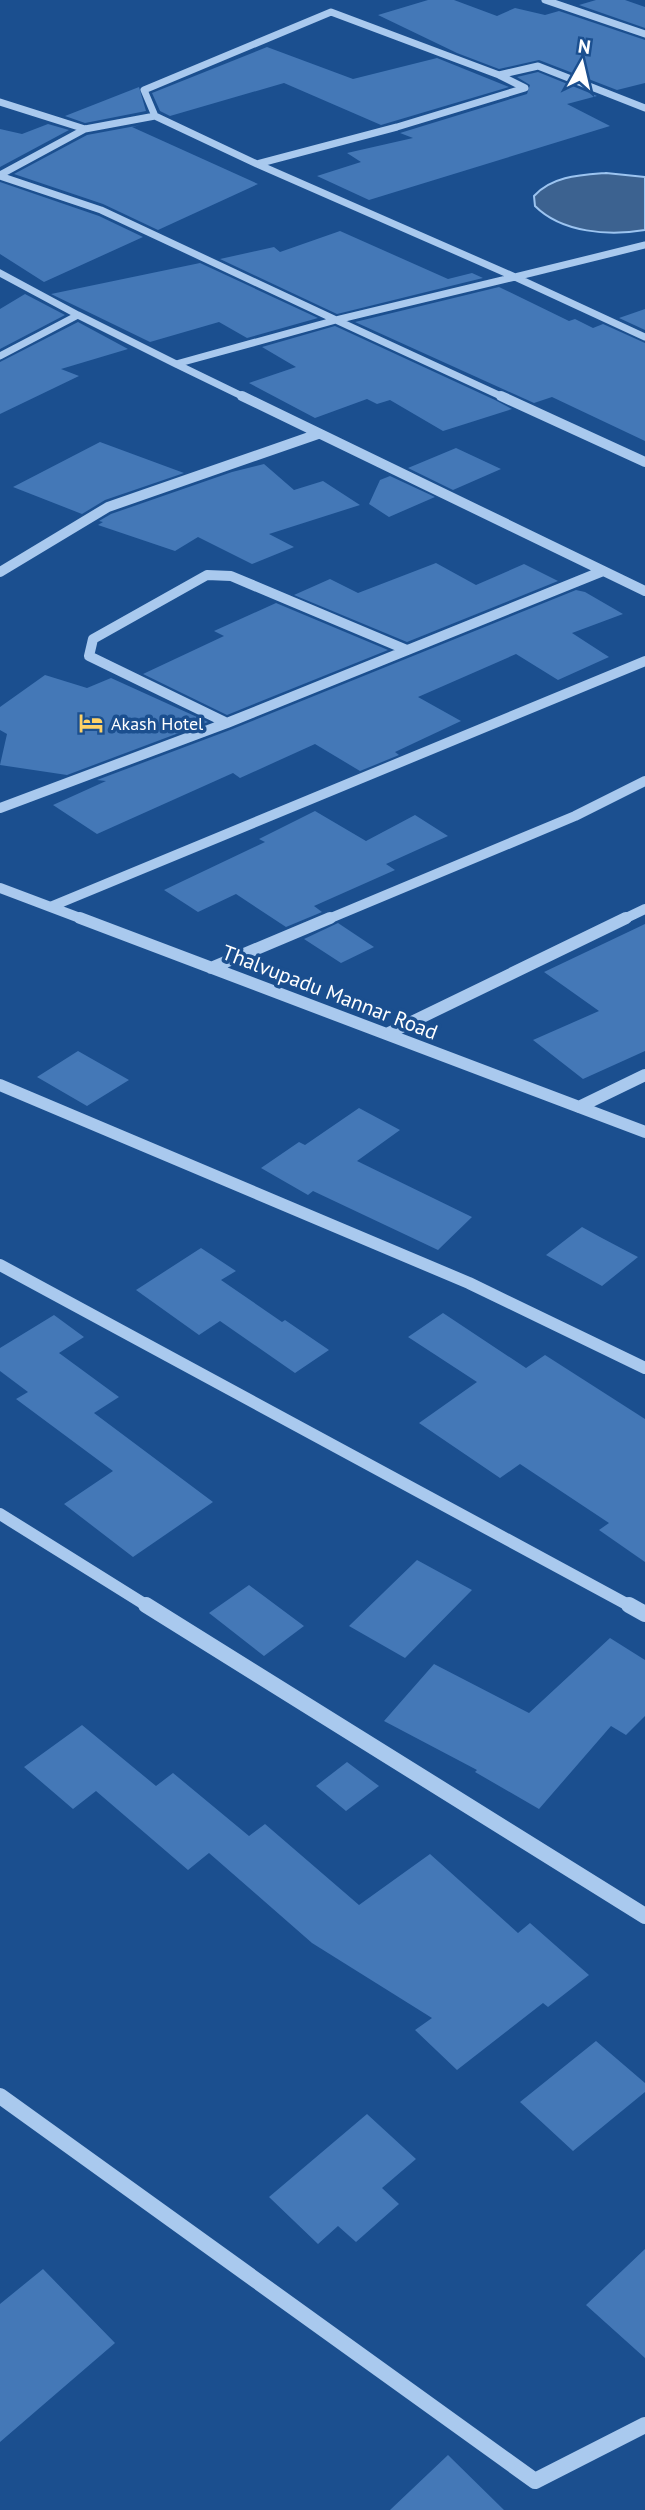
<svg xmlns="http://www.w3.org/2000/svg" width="645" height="2510" viewBox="0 0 645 2510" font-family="'PT Sans',sans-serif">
	<rect width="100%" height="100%" fill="#1b4f8f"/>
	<path fill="#3c6290" stroke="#9cc4f0" stroke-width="2" d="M606,173L645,177V230C609,236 562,233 535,206L534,196C552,176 580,175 606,173Z"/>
	<path fill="#4478b7" d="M428,0H454L497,16L515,8L545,15L559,11L645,40V83L617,90L539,60L499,69L457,53L378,15Z
		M596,0H625L645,7V28L579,5Z
		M267,47L353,79L437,58L509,87L381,125L284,83L170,116L160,111L152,93Z
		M538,72L597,96L567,104L610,126L369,200L317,176L361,162L347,153L413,138L400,133L527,94L530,85L517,77Z
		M139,87L146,111L85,123L65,116Z
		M48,124L69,130L0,167V129L22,134Z
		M141,125L132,127L258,184L158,230L103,204L14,174L87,135Z
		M0,182L99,216L143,237L44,282L0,254Z
		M340,231L448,279L472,273L483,278L337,314L220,259L274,247L280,252Z
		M200,263L318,318L247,338L219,322L150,342L51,294Z
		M499,287L569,321L575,319L593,328L603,324L645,343V441L552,397L534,403L355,322Z
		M25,294L65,315L0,349V309Z
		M645,309V330L619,318Z
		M78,322L128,349L61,369L79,376L0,414V362Z
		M335,326L495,400L512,409L443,431L390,400L377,404L367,399L315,418L249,383L296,367L262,347Z
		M100,442L184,473L105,500L82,514L13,487Z
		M456,448L501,469L453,490L408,468Z
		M264,464L294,490L323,481L360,505L269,534L294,547L252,564L198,537L175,551L98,525L103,522L99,521L111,514L232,472Z
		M390,476L435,497L389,517L369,504L380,480Z
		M436,563L476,585L524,564L558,581L407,642L294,595L330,579L358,593Z
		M576,590L585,592L623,614L572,633L609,657L558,680L516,654L418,697L461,721L395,752L399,755L360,771L315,744L240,778L233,773L97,834L53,805L106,781L97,780L230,730Z
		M276,603L388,650L227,715L143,674L224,636L214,631Z
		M45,675L87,688L111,678L208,722L67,775L0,765L7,734L0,730V707Z
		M315,811L366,841L415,815L448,836L386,864L395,870L314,906L322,912L286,927L236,894L198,912L164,890L265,842L259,839Z
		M338,923L374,947L341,963L304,939Z
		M645,924V1051L583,1079L533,1040L599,1011L544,972Z
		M78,1051L129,1080L87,1106L37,1077Z
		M359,1108L400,1130L357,1161L472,1217L438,1250L313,1191L308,1195L261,1168L299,1142L305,1145Z
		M582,1227L600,1237L638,1257L602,1286L546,1255Z
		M201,1248L236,1271L221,1280L282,1322L285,1320L329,1350L295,1373L220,1321L199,1335L136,1290Z
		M443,1313L526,1368L545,1355L645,1419V1562L599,1530L609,1523L520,1464L500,1478L419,1423L477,1382L408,1337Z
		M54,1315L84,1337L59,1353L119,1397L94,1413L213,1502L133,1557L64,1504L113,1471L16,1399L28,1392L0,1371V1348Z
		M417,1560L472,1590L405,1658L349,1626Z
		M249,1585L304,1626L264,1656L209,1613Z
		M610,1638L645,1660V1716L626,1735L611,1726L539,1809L475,1772L477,1770L384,1721L434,1664L529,1713Z
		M82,1725L156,1786L173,1773L249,1836L265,1824L359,1905L430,1854L518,1933L530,1923L589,1975L548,2007L543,2003L457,2070L415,2030L432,2018L312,1943L209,1853L188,1870L96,1791L73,1809L24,1767Z
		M347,1762L379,1786L346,1811L316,1786Z
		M596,2041L645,2083V2092L573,2151L520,2102Z
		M367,2114L416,2159L382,2188L399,2204L356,2242L338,2226L318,2244L269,2197Z
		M645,2249V2358L586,2305Z
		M43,2269L115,2343L0,2442V2304Z
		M448,2455L504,2510H390Z"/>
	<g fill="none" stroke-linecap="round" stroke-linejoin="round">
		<path stroke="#a9c9ee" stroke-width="7" d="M545,0L645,34
			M0,102L85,129L155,116
			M257,164L155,116L144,90L331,12L499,75
			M0,175L85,129
			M0,176L101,210L336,320L176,364L246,398
			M0,273L78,315
			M515,277L645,337
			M515,277L645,245
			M0,356L78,315L176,364
			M505,398L336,320L515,277L257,164L397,127L525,88L499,75L538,66L645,108"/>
		<path stroke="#a9c9ee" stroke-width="10" d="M242,396L645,591
			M501,396L645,462
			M0,572L108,507L318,434
			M227,723L89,656L93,639L207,575L231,576L407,650
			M0,808L227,723L603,571
			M0,888L85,920
			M50,907L645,661
			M326,920L575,816L645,781
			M622,920L645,909"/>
		<path stroke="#a9c9ee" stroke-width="12" d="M80,918L645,1132
			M211,968L330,918
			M387,1034L626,918
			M0,1085L469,1283L645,1368
			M579,1107L645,1075
			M0,1265L632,1607
			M0,1514L149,1607"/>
		<path stroke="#a9c9ee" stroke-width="16" d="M146,1605L645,1916
			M629,1605L645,1614
			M0,2096L535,2481L645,2425"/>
	</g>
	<defs>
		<g id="hotel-bare" transform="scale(1.89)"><path d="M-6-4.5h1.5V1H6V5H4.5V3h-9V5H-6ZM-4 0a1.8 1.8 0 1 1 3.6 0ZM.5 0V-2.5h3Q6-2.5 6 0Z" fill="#ffd166" stroke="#1b4f8f" stroke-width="2.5" paint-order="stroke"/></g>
	</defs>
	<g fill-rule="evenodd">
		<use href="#hotel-bare" x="91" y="723"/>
	</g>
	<g text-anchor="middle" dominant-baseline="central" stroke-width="7" stroke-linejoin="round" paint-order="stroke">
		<g font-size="18" fill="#fff" stroke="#1b4f8f" text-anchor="start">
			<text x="111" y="723">Akash Hotel</text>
		</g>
		<g font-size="21" fill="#fff" stroke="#1b4f8f">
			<text transform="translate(330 992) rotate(21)">Thalvupadu Mannar Road</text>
		</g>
	</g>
	<g transform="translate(582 63) rotate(8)" stroke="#1b4f8f" stroke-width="5" paint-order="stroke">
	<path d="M0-5L12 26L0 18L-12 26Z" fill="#ffffff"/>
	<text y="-10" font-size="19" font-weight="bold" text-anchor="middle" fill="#ffffff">N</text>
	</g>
</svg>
